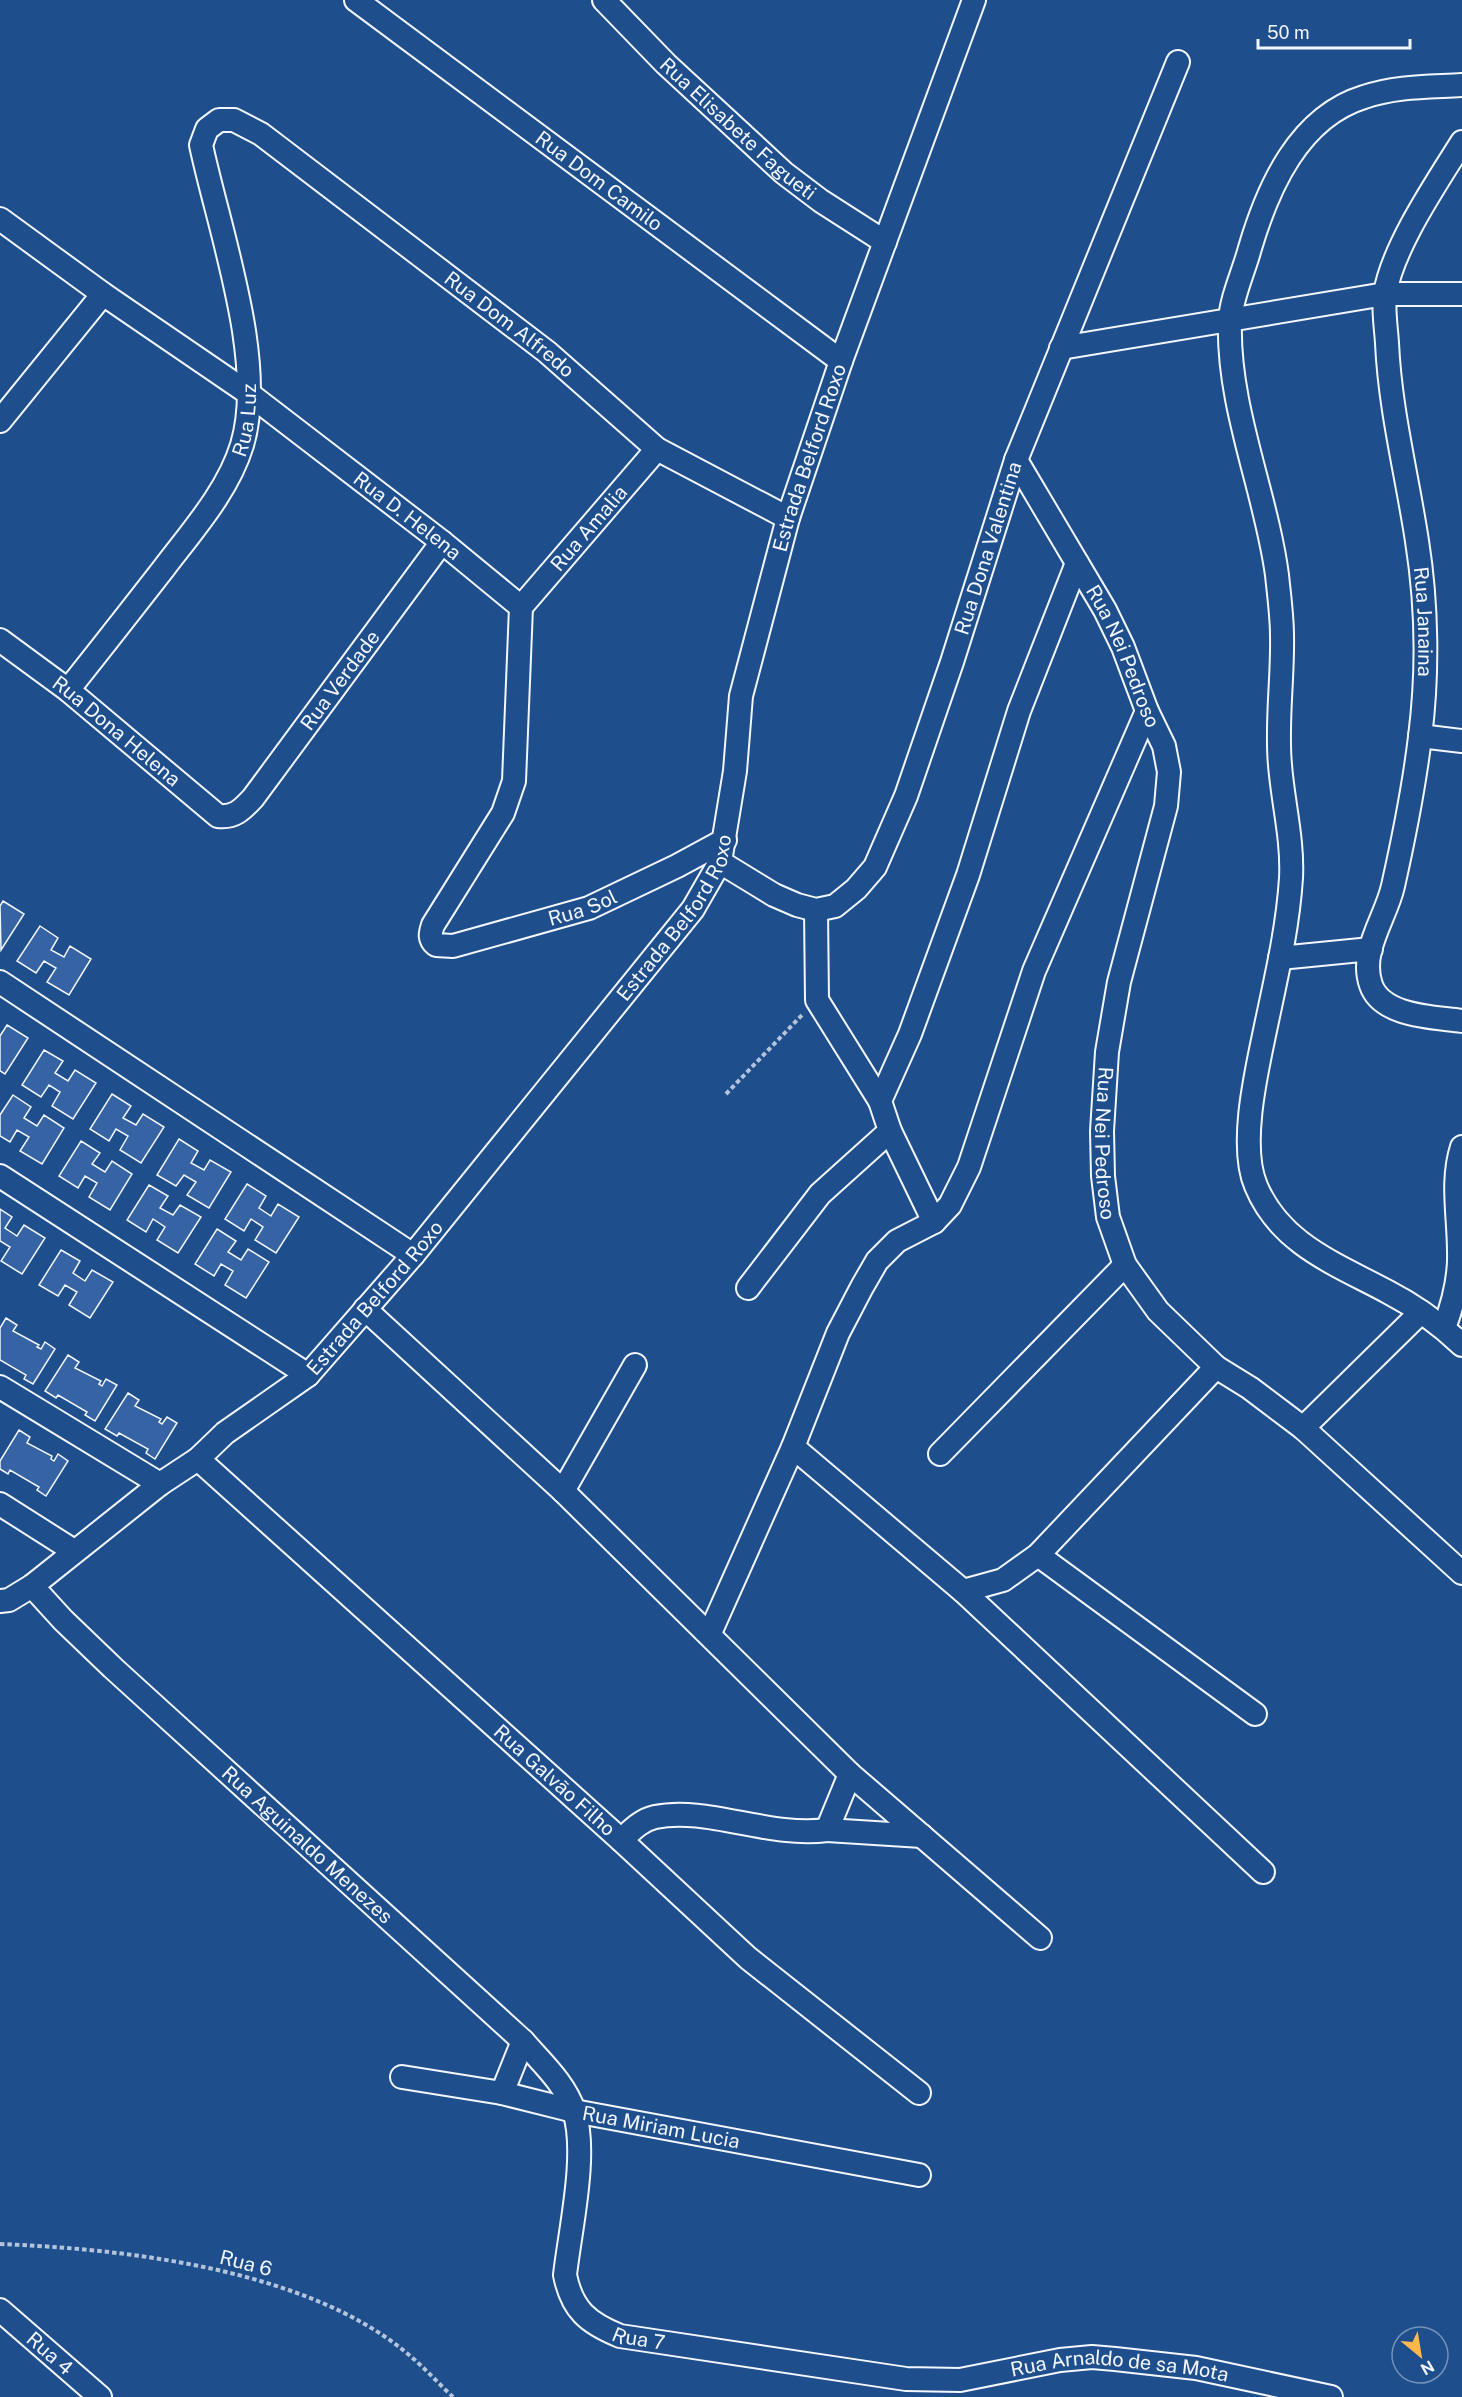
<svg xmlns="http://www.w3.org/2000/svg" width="1462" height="2397" viewBox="0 0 1462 2397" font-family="'Public Sans',sans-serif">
	<rect width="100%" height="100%" fill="#1f4e8c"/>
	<path fill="#3563a3" stroke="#f2f6ff" stroke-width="1.5" d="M3,901L24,914L1,950L0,906Z
		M40,926L58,938L51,950L64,957L70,946L91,959L69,995L47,982L56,968L44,961L36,973L17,961Z
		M7,1025L28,1038L5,1074L0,1071V1036Z
		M44,1050L63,1061L55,1073L68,1081L75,1070L96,1083L73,1119L52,1106L60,1092L49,1085L41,1097L22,1085Z
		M112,1094L131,1106L123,1118L136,1125L143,1114L164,1127L141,1163L120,1150L128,1136L116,1129L109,1141L90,1129Z
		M13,1095L31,1107L24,1118L37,1126L44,1115L64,1128L42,1164L20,1151L29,1137L17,1130L10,1142L0,1136V1115Z
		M179,1139L198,1151L191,1163L204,1170L210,1160L231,1172L209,1208L187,1195L196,1182L184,1175L176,1186L157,1175Z
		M81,1141L100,1153L92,1164L105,1172L112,1161L132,1174L110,1210L89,1197L97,1183L85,1176L78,1188L59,1176Z
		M247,1184L266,1196L259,1208L271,1216L278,1204L299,1217L276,1253L255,1240L263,1227L251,1219L244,1231L225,1219Z
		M149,1185L168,1196L160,1208L173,1215L180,1205L201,1217L178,1253L157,1240L165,1227L153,1219L146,1232L127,1220Z
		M0,1209L12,1217L5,1228L17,1236L24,1225L45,1238L22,1274L1,1261L10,1247L0,1241Z
		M217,1229L236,1241L228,1252L241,1260L248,1249L269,1262L246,1298L225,1285L233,1271L221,1264L214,1276L195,1264Z
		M61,1250L80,1261L73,1273L85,1281L92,1270L113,1282L90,1318L69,1305L77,1292L65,1285L58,1296L39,1285Z
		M6,1318L17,1325L13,1331L39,1345L37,1347L41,1349L45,1342L55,1349L33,1384L24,1379L26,1375L0,1360V1328Z
		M68,1355L79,1362L75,1368L101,1381L99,1384L102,1386L106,1379L117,1385L95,1421L85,1415L87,1412L58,1395L56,1398L45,1391Z
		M128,1393L139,1400L135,1406L161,1419L159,1422L162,1424L167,1417L177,1423L155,1459L146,1453L148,1449L119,1433L117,1436L105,1429Z
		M19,1430L30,1437L27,1443L52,1456L51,1459L54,1461L58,1454L68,1461L46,1496L37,1490L39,1487L10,1470L8,1474L0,1469V1461Z"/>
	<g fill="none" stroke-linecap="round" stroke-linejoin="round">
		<g stroke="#f2f6ff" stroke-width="26">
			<g id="minor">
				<path id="s1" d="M356,0L841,361"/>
				<path id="s2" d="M604,0L666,64L784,173L821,201L885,242"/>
				<path d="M1462,85C1429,87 1396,86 1364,97C1299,117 1268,187 1250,248C1244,271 1231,298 1230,321C1227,406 1266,492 1277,575C1279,595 1282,616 1282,636C1283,679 1276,723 1280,765C1283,803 1293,840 1291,878C1288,926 1277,974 1267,1021C1258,1065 1238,1144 1256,1186C1280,1244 1336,1264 1388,1292C1415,1306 1440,1324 1462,1345"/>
				<path id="s3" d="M1462,142C1437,182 1392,248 1385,294C1383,310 1386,327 1387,343C1390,410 1407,475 1417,541C1427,604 1428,674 1420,737C1414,787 1404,837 1393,886C1386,918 1359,951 1371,985C1382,1017 1435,1017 1462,1021"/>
				<path id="s4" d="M0,219L103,294L248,393L442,542L521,607L514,781L503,813L433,925C430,934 429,939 436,945L453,946L589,908L677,866L725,840"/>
				<path d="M1061,348L1385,294H1462"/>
				<path d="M0,421L103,294"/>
				<path id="s5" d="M1016,460L1105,610L1123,647L1147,711L1164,746L1169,772L1166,806L1119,982L1107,1052L1102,1131L1103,1176L1108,1217L1125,1265L1158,1311L1216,1367L1250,1388L1303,1428L1462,1573"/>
				<path id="s6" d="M521,607L657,449"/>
				<path id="s7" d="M0,640L68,690L218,816C234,818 242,810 253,798L442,542"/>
				<path id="s8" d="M68,690C100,650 132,609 164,568C192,531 228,491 242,445C267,362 219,230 201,145L207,129L219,120H234L261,134L547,352L657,449L788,518"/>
				<path d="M1420,736L1462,741"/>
				<path id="s9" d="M720,862L774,895L797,905L816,910L835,906L856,889L875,867L906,796L952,662L1016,460L1178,62"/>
				<path d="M816,910L817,1000L880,1101"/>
				<path d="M1280,958L1371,949"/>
				<path d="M0,982L413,1255"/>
				<path d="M890,1131L934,1222"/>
				<path d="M0,1176L308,1375"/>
				<path d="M748,1288L820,1194L890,1131L880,1101L910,1034L968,875L1019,711L1077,563"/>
				<path d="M365,1309L563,1491L850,1774L1040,1938"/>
				<path d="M1444,1328C1453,1304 1460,1279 1459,1252C1459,1216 1451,1181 1462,1147"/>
				<path d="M0,1387L160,1484"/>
				<path d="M1303,1428L1421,1312"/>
				<path d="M793,1447L963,1591L1003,1580L1038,1555L1216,1367"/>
				<path d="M940,1454L1125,1265"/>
				<path id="s10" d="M198,1459L621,1840L748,1958L919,2093"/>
				<path d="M563,1491L635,1365"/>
				<path d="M0,1504L74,1551"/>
				<path d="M1038,1555L1255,1714"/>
				<path id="s11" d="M32,1586L63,1620L113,1668L523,2041C541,2062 565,2083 574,2111C588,2153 570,2230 565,2275C572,2310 588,2323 620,2336L906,2379L960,2380L1060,2360L1092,2357L1115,2359L1196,2368L1331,2397"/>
				<path d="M963,1591L1263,1872"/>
				<path id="s12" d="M0,1601L9,1600L32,1586L160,1484L198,1459L225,1433L308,1375L413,1255L693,909L720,862L735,771L741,696L788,518L841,361L974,0"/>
				<path d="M710,1633L793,1447L838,1333L862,1287L877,1261L897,1241L934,1222L950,1205L969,1167L1034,971L1147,711"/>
				<path d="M827,1830L922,1836"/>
				<path d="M621,1840C631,1831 641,1820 655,1817C707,1806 769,1838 827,1830L850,1774"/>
				<path id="s13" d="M402,2077L502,2093L574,2111L919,2175"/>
				<path d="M502,2093L523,2041"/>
				<path id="s14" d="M0,2310L100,2397"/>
			</g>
		</g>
		<path stroke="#b3c4dc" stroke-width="4" stroke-dasharray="4.5 3" stroke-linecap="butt" d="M726,1094L802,1015
			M0,2244C126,2249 302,2269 403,2350C421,2364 436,2381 453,2397"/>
		<use href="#minor" stroke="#1f4e8c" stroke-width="22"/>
	</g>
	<g text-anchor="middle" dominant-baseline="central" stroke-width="4.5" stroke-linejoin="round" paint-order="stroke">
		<g font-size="20" fill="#f2f6ff" stroke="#1f4e8c">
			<text stroke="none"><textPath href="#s2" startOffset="186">Rua Elisabete Fagueti</textPath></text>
			<text stroke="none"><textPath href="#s1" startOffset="303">Rua Dom Camilo</textPath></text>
			<text stroke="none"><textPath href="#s8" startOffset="998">Rua Dom Alfredo</textPath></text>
			<text stroke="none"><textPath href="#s8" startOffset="327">Rua Luz</textPath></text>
			<text stroke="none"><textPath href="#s12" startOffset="1458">Estrada Belford Roxo</textPath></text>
			<text stroke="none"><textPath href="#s4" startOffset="504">Rua D. Helena</textPath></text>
			<text stroke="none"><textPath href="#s6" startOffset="104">Rua Amalia</textPath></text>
			<text stroke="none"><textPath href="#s9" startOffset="522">Rua Dona Valentina</textPath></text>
			<text stroke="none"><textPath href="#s3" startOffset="502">Rua Janaina</textPath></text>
			<text stroke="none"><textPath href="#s5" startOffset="224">Rua Nei Pedroso</textPath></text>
			<text stroke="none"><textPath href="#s7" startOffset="468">Rua Verdade</textPath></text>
			<text stroke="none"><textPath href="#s7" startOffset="148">Rua Dona Helena</textPath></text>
			<text stroke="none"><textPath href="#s4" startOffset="1164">Rua Sol</textPath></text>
			<text stroke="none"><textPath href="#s12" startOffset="972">Estrada Belford Roxo</textPath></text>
			<text stroke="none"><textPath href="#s5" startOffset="728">Rua Nei Pedroso</textPath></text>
			<text stroke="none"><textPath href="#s12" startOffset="486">Estrada Belford Roxo</textPath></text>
			<text stroke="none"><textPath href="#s10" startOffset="480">Rua Galvão Filho</textPath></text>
			<text stroke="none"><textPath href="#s11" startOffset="378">Rua Aguinaldo Menezes</textPath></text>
			<text stroke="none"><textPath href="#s13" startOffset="264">Rua Miriam Lucia</textPath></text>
			<text transform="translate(246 2263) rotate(14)">Rua 6</text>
			<text stroke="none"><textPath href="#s11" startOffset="1028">Rua 7</textPath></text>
			<text stroke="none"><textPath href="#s14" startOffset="66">Rua 4</textPath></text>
			<text stroke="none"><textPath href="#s11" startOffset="1514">Rua Arnaldo de sa Mota</textPath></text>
		</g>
	</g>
	<g transform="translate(1420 2355) rotate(150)"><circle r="28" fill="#1f4e8c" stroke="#7391ba" stroke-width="1.5"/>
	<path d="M0-4.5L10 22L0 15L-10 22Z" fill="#ffb74d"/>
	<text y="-9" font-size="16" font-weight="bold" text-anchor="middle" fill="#f2f6ff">N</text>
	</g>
	<path d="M1258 39v9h152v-9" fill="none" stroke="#f2f6ff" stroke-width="3"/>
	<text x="1267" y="39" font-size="18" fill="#f2f6ff" stroke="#1f4e8c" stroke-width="4.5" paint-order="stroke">50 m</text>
</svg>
